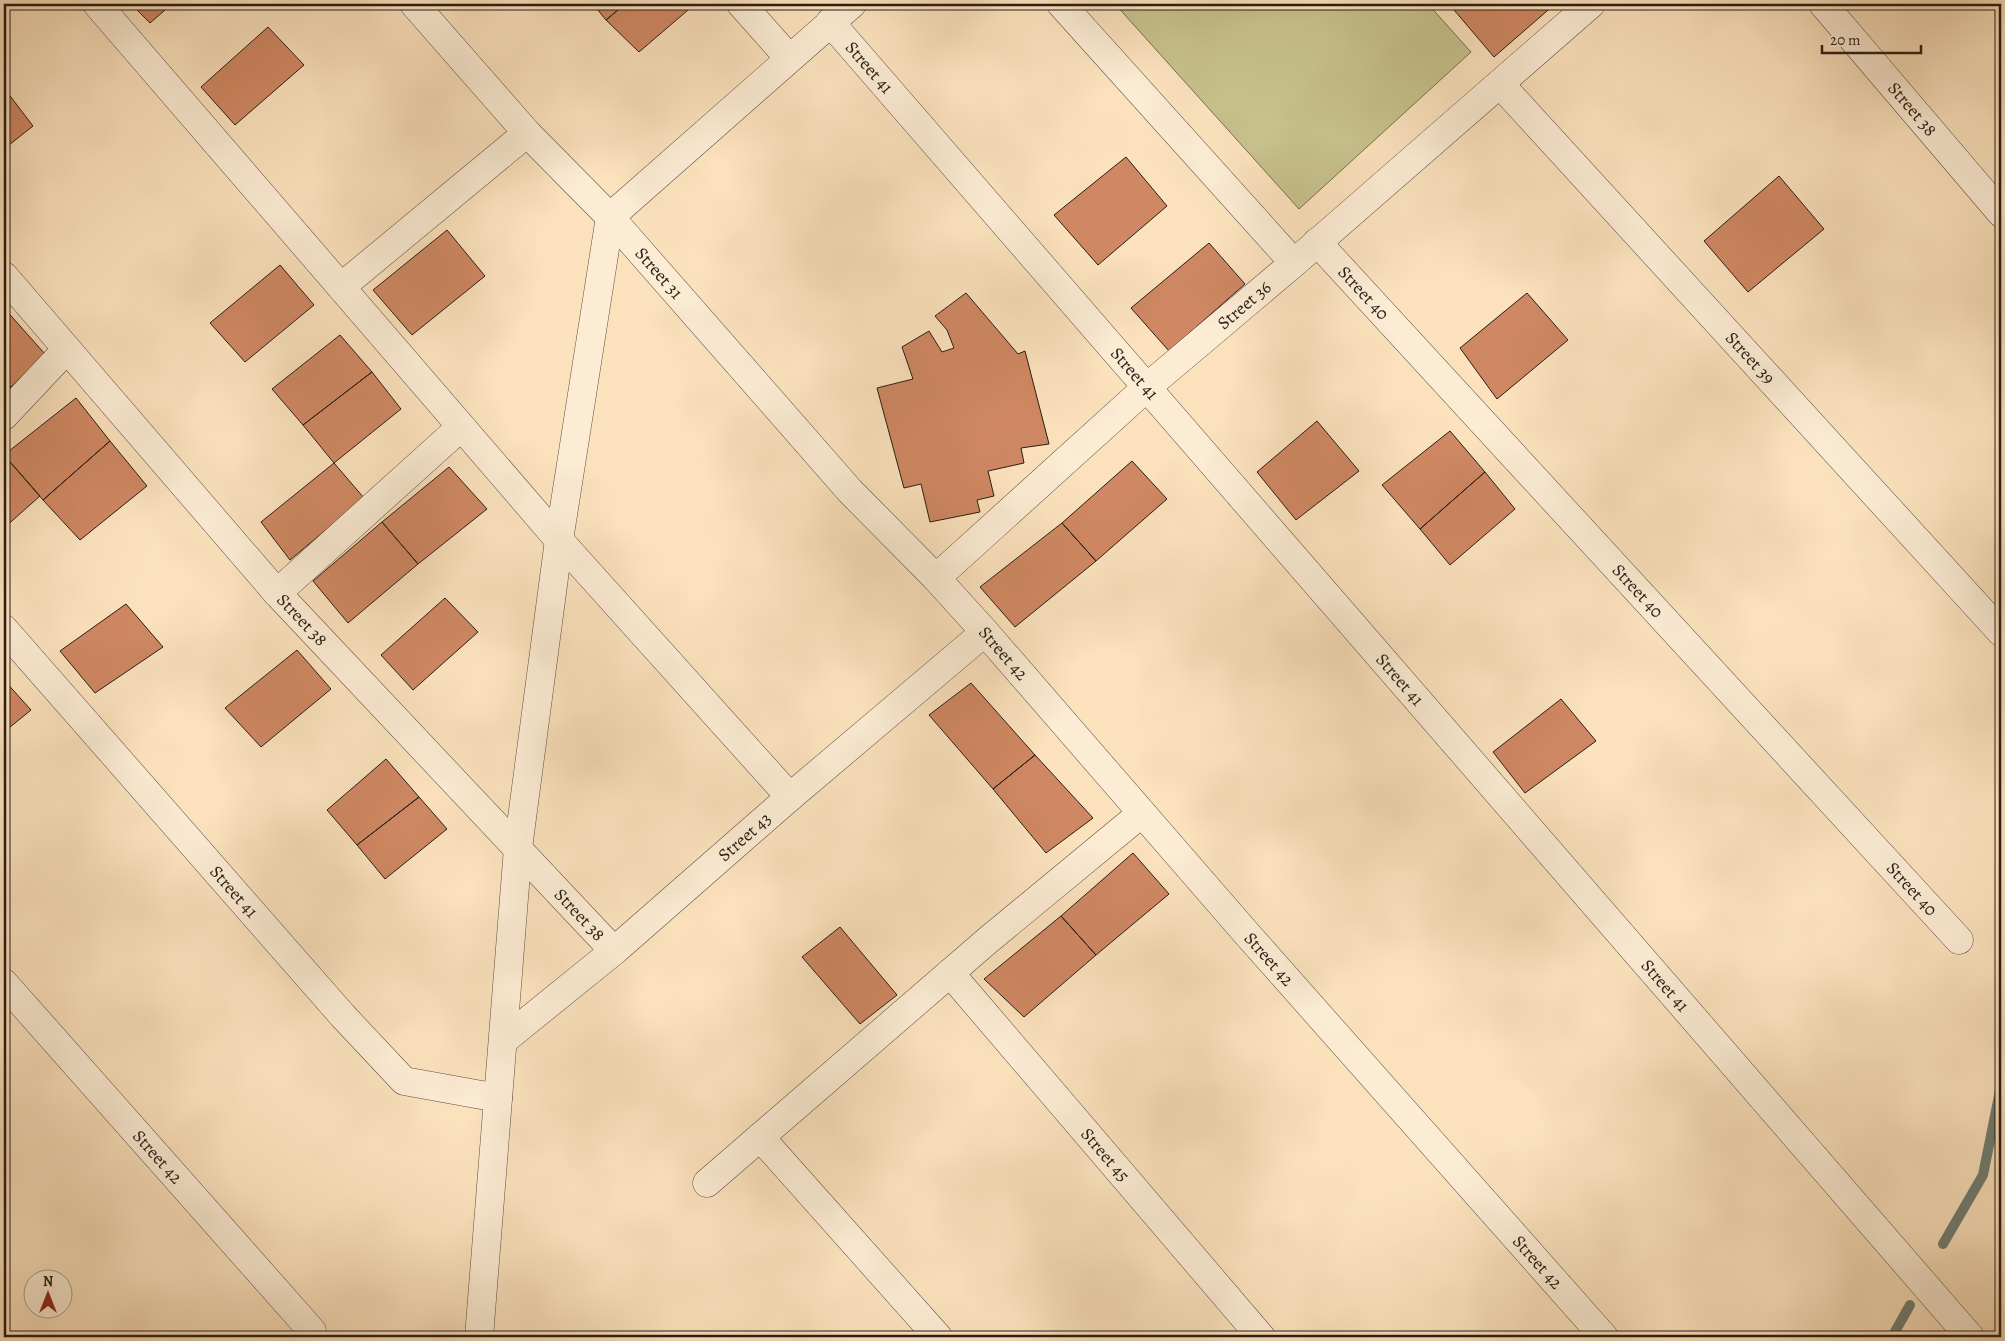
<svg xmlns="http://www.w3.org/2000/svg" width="2005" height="1341" viewBox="0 0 2005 1341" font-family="Alegreya,serif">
	<rect width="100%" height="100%" fill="#fbe2bd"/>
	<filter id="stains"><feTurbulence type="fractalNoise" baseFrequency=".004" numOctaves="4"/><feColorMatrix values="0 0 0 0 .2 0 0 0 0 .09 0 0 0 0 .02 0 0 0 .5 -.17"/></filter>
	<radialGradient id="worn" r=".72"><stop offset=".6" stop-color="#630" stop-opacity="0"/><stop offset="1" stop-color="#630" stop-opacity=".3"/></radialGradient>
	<path fill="#c7c18c" stroke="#786e51" d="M1115,4H1428L1471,52L1299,209Z"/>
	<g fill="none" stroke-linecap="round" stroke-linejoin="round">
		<path stroke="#707d74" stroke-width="10" d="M1943,1244L1983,1175L2001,1086
			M1892,1337L1910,1305"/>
	</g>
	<path fill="#cf8863" stroke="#291c16" d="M131,4H172L150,23Z
		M593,4H625L606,20Z
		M625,4H695L639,52L606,20Z
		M1449,4H1555L1494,57Z
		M268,27L304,65L235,125L201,87Z
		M4,88L33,126L4,149Z
		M1126,157L1167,206L1098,265L1054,215Z
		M1779,176L1824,229L1748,292L1704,241Z
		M447,230L485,276L412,335L373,290Z
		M1209,243L1245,284L1169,351L1131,308Z
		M280,265L314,305L245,362L210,323Z
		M966,293L1018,354L1025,351L1049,444L1021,448L1024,463L988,471L994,496L977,500L980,512L930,522L921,484L904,488L877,388L913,379L902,347L929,331L942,352L954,348L947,330L935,316Z
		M1527,293L1568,340L1497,399L1460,348Z
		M4,308L45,354L11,387L4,379Z
		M340,335L372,372L303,425L272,389Z
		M372,372L401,409L334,463L303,425Z
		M4,379L11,387L4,394Z
		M76,398L110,441L43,500L4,455Z
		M1317,421L1359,471L1296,520L1257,472Z
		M1450,431L1485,472L1420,529L1382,485Z
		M110,441L147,486L80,540L43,500Z
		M4,455L40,496L4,528Z
		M1132,461L1167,499L1096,561L1062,523Z
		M334,463L364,498L290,560L261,522Z
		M449,467L487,509L418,564L382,522Z
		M1485,472L1515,509L1450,565L1420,529Z
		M382,522L418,564L348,623L313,581Z
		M1062,523L1096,561L1015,627L980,587Z
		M445,598L478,632L413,690L381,655Z
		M126,604L163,647L95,693L60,651Z
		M297,650L331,689L261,747L225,708Z
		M4,680L31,710L4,732Z
		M971,683L1035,755L993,789L929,715Z
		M1561,699L1596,741L1525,793L1493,752Z
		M1035,755L1093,818L1046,853L993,789Z
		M386,759L419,797L357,845L327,810Z
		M419,797L447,829L385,879L357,845Z
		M1133,853L1169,894L1096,955L1061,916Z
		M1061,916L1096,955L1024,1017L984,979Z
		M840,927L897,995L860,1024L802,957Z"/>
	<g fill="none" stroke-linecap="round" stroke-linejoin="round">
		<g stroke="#5e4e40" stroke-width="29">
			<g id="minor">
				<path d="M97,4L559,540L790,797"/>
				<path d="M741,4L789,58"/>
				<path d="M1061,4L1294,263"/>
				<path id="s1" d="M1823,4L2001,213"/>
				<path id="s2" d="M830,22L1970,1337"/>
				<path id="s3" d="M1500,84L2001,632"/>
				<path id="s4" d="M1317,242L1959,940"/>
				<path id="s5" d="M4,276L277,593L614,951"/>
				<path d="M341,287L527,133"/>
				<path d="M4,416L67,349"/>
				<path d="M277,593L461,427"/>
				<path id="s6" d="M4,629L343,1016L404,1081L498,1098"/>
				<path id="s7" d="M950,973L1261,1337"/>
				<path id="s8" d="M4,983L312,1331"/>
				<path id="s9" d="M504,1040L614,951L790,797L985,632"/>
				<path d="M760,1137L938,1337"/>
				<path d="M707,1183L987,941L1142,813"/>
				<path d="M479,1337L518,848L559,540L610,217L852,4"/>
			</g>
		</g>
		<g stroke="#5e4e40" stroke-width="29">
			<g id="tertiary">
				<path id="s10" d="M414,4L527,133L610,217L850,491L936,578L1146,388L1294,263L1591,4"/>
				<path id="s11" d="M936,578L985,632L1247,934L1604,1337"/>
			</g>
		</g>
		<use href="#minor" stroke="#fcecd4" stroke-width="28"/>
		<use href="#tertiary" stroke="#fcecd4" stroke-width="28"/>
	</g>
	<g text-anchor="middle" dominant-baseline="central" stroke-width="4" stroke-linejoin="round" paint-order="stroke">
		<g font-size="18" fill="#291c16" stroke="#fcecd4">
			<text stroke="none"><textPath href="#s2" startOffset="60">Street 41</textPath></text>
			<text stroke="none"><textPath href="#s1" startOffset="138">Street 38</textPath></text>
			<text stroke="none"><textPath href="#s10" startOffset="364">Street 31</textPath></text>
			<text stroke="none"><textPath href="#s4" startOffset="69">Street 40</textPath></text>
			<text stroke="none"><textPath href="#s10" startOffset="1188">Street 36</textPath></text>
			<text stroke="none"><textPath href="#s3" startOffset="371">Street 39</textPath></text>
			<text stroke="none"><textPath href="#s2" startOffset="465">Street 41</textPath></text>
			<text stroke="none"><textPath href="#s4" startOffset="474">Street 40</textPath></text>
			<text stroke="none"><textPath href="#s5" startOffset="455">Street 38</textPath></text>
			<text stroke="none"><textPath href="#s11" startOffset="101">Street 42</textPath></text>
			<text stroke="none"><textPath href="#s2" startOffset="870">Street 41</textPath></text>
			<text stroke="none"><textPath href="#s9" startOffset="315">Street 43</textPath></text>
			<text stroke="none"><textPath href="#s4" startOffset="879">Street 40</textPath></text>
			<text stroke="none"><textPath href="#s6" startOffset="349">Street 41</textPath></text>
			<text stroke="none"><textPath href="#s5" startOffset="860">Street 38</textPath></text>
			<text stroke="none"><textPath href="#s11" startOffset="506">Street 42</textPath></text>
			<text stroke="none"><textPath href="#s2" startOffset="1275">Street 41</textPath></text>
			<text stroke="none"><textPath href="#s7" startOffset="239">Street 45</textPath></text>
			<text stroke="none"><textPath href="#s8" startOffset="232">Street 42</textPath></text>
			<text stroke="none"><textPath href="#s11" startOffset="911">Street 42</textPath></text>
		</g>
	</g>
	<rect width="2005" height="1341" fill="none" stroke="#fbe2bd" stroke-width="20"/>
	<rect x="5" y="5" width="1995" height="1331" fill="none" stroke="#291c16" stroke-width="2.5"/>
	<rect x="10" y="10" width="1985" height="1321" fill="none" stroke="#291c16"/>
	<g transform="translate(48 1294)"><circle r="24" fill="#fcecd4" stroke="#a89988"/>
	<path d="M0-4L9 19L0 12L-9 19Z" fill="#8f2418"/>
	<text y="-8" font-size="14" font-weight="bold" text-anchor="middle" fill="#291c16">N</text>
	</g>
	<path d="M1822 45v8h99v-8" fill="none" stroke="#291c16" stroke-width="2.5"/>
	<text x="1830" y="45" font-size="15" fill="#291c16" stroke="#fcecd4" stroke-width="4" paint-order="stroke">20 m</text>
	<rect width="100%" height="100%" filter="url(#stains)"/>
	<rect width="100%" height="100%" fill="url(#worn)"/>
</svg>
